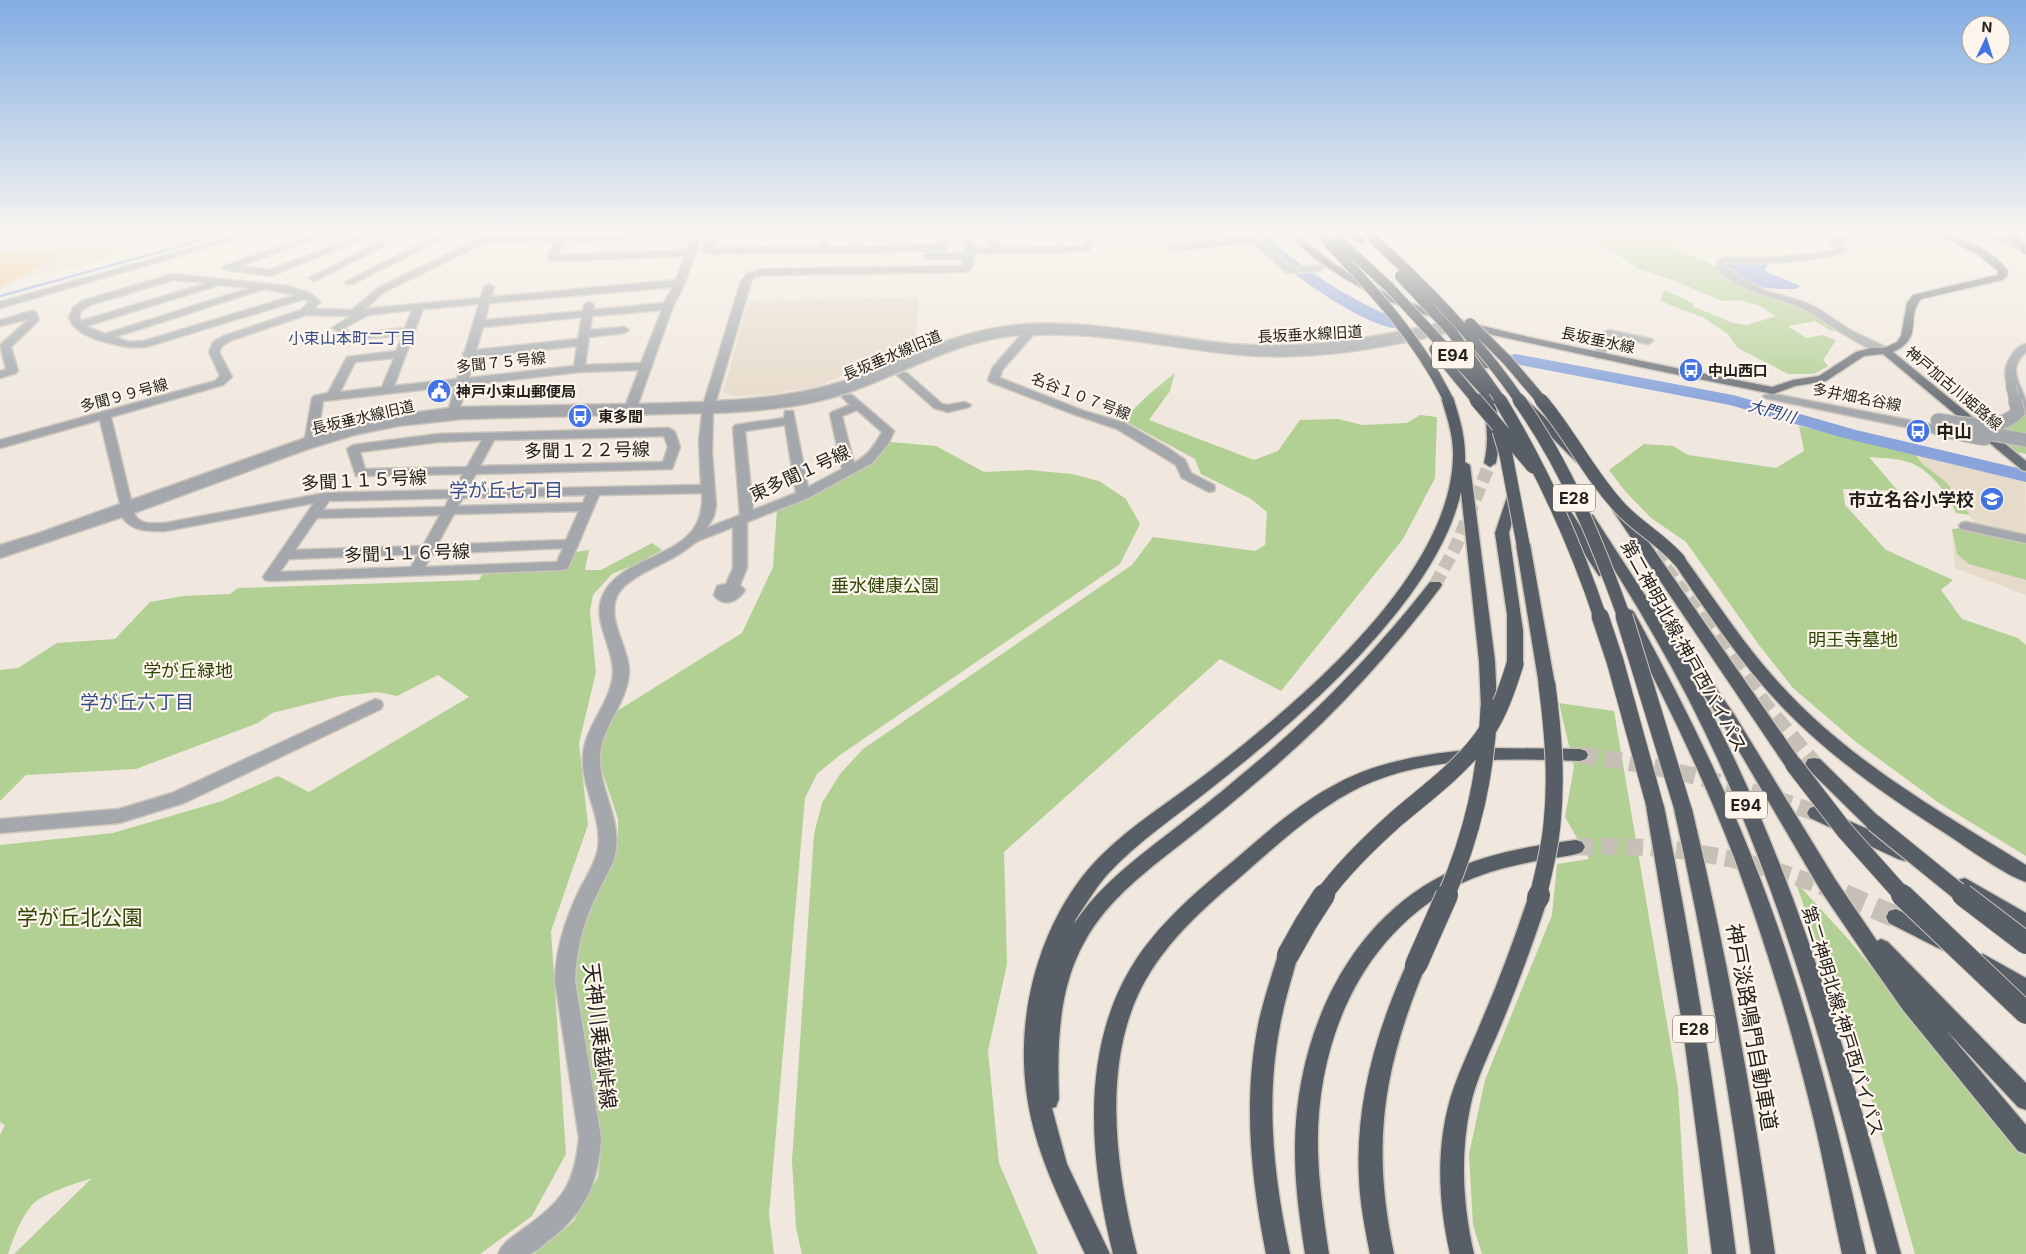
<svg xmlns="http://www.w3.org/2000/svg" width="2026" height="1254" viewBox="0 0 2026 1254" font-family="Inter,'Noto Sans JP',sans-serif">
	<rect width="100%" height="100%" fill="#f0e8de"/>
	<path fill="#e6daca" d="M463,232H648L509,237L464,234Z
		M167,241L174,244L159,248L116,252L108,259L22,279L0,291V248L60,250L124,243L123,246Z
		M919,297L916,336L867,364L818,386L772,394L733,396L723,392L748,301Z
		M1916,455L1959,460L2025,477L2026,535L1976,524L1947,483L1934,474Z
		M1963,528L2026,541V595L1955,568L1952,529Z"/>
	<path fill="#b2cf94" d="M166,232H213L180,241L166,235Z
		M1529,232H1682L1686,237L1668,238L1679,250L1711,264L1727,275L1800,307L1839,330L1832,331L1815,321L1788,326L1806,338L1822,335L1836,340L1823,360L1828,366L1814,374H1788L1738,348L1728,334L1704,318L1660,301L1665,290L1694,304L1692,306L1733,323L1747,325L1776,316L1760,306L1740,300L1723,301L1670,279L1641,270L1587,235Z
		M1175,373L1170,391L1149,420L1254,460L1278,451L1300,420L1338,419L1362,425L1407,423L1420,415L1437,417L1435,478L1403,539L1281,691L1220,659L1004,852L1007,964L988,1051L999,1163L1038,1254H802L796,1228L792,1161L814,834L822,803L840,774L863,749L1132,565L1153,537L1255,551L1265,545L1267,512L1251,499L1201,474L1195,459L1123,420L1148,395Z
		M2026,412V454L2011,451L1979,426C2001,426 2010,429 2026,412Z
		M1799,426L1913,452L1923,464L1947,483L1970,515L1956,513C1948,494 1929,468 1908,462C1897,458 1881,458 1869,457L1898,491L1843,489L1845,505L1886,550L1953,580L1941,590L1962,619L2018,638L2026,645V856L1939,803L1856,742L1793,688L1759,645L1686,542L1651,518L1625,491L1609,470L1644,444L1673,446L1688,455L1776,468L1804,451Z
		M890,442L936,446L984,472L1029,470L1072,474L1099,481L1126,499L1140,524L1120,564L840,755L817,774L805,798L769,1214L774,1254H534L574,1221L598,1177L602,1141L575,973L580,936L618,846V819L598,759L599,741L617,711L742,633L773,567L777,510L821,492L871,463Z
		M1963,528L2026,541V580L1969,564L1957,554L1952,529Z
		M652,543L662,550L634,565L612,574L593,595L590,611L596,672L579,743L588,825L551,931L566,1154L532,1216L480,1254H14L92,1178C77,1183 41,1194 32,1205C20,1219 14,1237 8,1254H0V1135L5,1125L0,1122V845L113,833L222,801L278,776L309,792L469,697L438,675L397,696L378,692L341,696L272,713L258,723L136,769L26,775L0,801V670L18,668L57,643L115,639L150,602L184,596L230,594L238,588L479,580L483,573L567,569L576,552L589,550L585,570H601Z
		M1559,703L1614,711L1678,1088L1688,1254H1482L1473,1225L1469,1154L1485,1080L1552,915L1557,864L1589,859L1565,817L1574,767Z
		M1795,881L1849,940L2026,1156V1254H1915L1867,1084Z"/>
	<path fill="#89a3db" d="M1731,263L1765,264L1768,265L1765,269L1767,272L1800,286L1796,289H1780L1756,287L1726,267L1727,265Z"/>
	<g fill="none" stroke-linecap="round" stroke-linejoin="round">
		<path stroke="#89a3db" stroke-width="2.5" d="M0,296L178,247L225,232"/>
		<path fill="#89a3db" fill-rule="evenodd" d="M1248,232H1263C1305,272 1350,300 1404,322L1406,325L1404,328C1373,336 1266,258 1248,232Z
			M1978,232H1998L2026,243V252L1980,235Z
			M1516,354L1733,395L1856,430L2026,470V482L1844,438L1730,405L1510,363L1507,359L1510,355Z"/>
	</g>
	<path fill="#f0c68e" d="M0,252L59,255L0,288Z"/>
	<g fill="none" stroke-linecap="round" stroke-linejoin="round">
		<path stroke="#c7c0b7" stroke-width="13" stroke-dasharray="13 6" stroke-linecap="butt" d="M1644,537L1701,617
			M1435,585L1456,546L1490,463"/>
		<path stroke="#c7c0b7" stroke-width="17" stroke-dasharray="17 8" stroke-linecap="butt" d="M1701,616L1765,706L1814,764
			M1580,755C1662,765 1739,785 1816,813
			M1576,847C1678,843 1752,858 1847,896"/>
		<path stroke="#c7c0b7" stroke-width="22" stroke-dasharray="22 11" stroke-linecap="butt" d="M1844,895L1896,917"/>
		<g stroke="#cbc4bb" stroke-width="3">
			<path id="minor" d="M247,232H261L0,308V302Z
				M321,232H334L240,266L270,270L357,236L360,235L365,238L271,276L227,270L222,267Z
				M444,232H455L353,284H347L345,282Z
				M679,232H701L702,234L685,283L673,306L638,404L704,402L741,281L748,273L764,269L962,266L964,259H928L923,256L928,253H964L965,232H973L974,248H990L989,232H997L999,248L1082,246L1088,232H1096L1089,251L974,254C974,261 974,270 965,272L764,275L754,277L751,282L716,401C760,399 805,394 847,380C903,360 955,331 1016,325C1087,318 1160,337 1231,344C1307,350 1383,337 1456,319L1461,322L1459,330C1390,347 1316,361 1244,355C1174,349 1103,331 1033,335L1002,370L1000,378L1084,411L1125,423L1168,448L1185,460L1191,473L1214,485L1215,488L1214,491L1209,492L1182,478L1176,465L1117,429L1076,415L990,382L988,380L993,367L1021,335C961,339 910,370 855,390C810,407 762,411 713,413L712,452L716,506L714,516L707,528L740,515L733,428L735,425L784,418L785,411H793L808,487L842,469L830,414L832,412L850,405L842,397L844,395H852L894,431L888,444L872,463L808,498L747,522V568L740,585L745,590C738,602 723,608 714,595L717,586L726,584L733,568V527C722,532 709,536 698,541C691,545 684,552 676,556C660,566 625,578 617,596C606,621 630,648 629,673C627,703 602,726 600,755C598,787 620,816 616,848C615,863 605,876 599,890C584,919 576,948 575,981L601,1138C598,1184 585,1213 548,1241C543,1245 535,1253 529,1254C519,1254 508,1254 498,1254C503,1242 512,1238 522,1230C562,1201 574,1187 579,1138L555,981C556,948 565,920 579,891C586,877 595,864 598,849C603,817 581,788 583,757C584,726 612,703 613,672C614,647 591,620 603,595C625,549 707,561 702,493L599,495L569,566L567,569L562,570L270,581L265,580L263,577L314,503L165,531C149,531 132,532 122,517L0,558V545L39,533L120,504L100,420L0,448V440L215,381L220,376L209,352L213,342L224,336L301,310L309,302L304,299L149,346C131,351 87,340 75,327C72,325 70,320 69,317L73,308L82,301L173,274L288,286L310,293L320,302L314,309L352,310L378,288L487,235L561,236ZM692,237L687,250L558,255L564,242ZM489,241L555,242L547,258L552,261L685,256L676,280L491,297L494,287L489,284L484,287L481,298L365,309L384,292ZM173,280L207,283L81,321L79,317L81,311L90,305ZM219,285L250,288L105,334L86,326ZM673,287L664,303L593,310L594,305L589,302L584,305L583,311L485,320L489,303ZM264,289L296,295L144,341L129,342L115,337ZM479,304L465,351L463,354L464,356L457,379L394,386L423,309ZM412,310L405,328L351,334L344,328L368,315ZM662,310L641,363L585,365L589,337L624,333L629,330L624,327L590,330L592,316ZM306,315L351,316L332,328L349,340L403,335L396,351L347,357L328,393L314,396L312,398L305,438L131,500L111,417L223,385L232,377L219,352L222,346L232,340ZM582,317L578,339L476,350L483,327ZM577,346L574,366L469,378L474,357ZM394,358L382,387L340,392L355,362ZM639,370L626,404L460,407L467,385L579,372ZM455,386L449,408L396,415L318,434L323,401ZM857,410L882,432C875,446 867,456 854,463L842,416ZM702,413L699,442L701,485L467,490L476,474L672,469L680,447L675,432L669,428L438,434L353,445L347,449L356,476L463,474L454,490L325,493L165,523C154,523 139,526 134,513L308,449L354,435L398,426L462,419ZM785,425L796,493L753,510L745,431ZM664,436L668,447L663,462L480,466L494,440ZM482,440L467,467L365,469L360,452L438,442ZM586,495L583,503L458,506L463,498ZM449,498L445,507L323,510L329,501ZM579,511L566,540L437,545L454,514ZM440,515L423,546L295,550L317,518ZM563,548L557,562L425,567L432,554ZM418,554L411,567L280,572L289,559Z
				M709,232H755L751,235L716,236L712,248L818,247L821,232H829L827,247L938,245L939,232H947L948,248L943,251L706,254L701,251Z
				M1243,232H1252L1292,268L1318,265L1323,268L1318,271L1287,273L1252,242L1171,251L1166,248L1171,245L1247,237Z
				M1842,232H1853L1860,236L1855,239L1839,241L1846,250L1844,252C1806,263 1767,264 1727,263L1726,267L1744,280L1769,292L1801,301L1817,308L1850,330L1890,349L1891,351L1890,353C1873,357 1825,321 1809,312C1779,296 1741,295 1716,268L1718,261L1725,257L1762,258L1816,254L1835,249L1828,239L1830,237L1845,235Z
				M381,241L386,244L384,246L317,280L314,281L309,278Z
				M32,311L36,312L39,320L11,347L18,371L16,373L0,378V371L6,369L0,345L29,319L0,326V320Z
				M1609,330L1652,339L1653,341L1648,344L1610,336L1605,356L1604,358H1596L1595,356L1599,335Z
				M2026,344V352C2006,369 2021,384 2026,402C2026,405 2026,411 2026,415L2022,413C2010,396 1998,375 2011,356C2015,350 2020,345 2026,344Z
				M903,372L907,373L942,404L948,405L965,402L971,405L969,407L948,412L934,408L899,377L897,375Z
				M1769,393L1939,426L1945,430L1939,434L1765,398L1763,396Z
				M1966,522L2026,535V543L1961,529L1959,526L1961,523Z
				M375,699L381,701L383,705L381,709L184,803L119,823L0,833V819L119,809L172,793Z"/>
		</g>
		<g stroke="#cbc4bb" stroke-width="3">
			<path id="major" d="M1285,232H1294C1314,248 1333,265 1355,277C1423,315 1500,331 1575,347C1640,361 1706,374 1772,387L1793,380L1819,376L1856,352L1871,348H1884L1897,342L1901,336L1907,303L1913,295L1997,275L1998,271L1979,255L1932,232C1956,232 1994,251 2008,271L2007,276L2002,280L1921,299C1905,318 1925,337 1893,352L2026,461V471L2022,470L1883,354L1864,356L1826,381L1795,386L1773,394L1645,368L1493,335L1416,312L1381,298L1347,280L1315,259Z
				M2006,232H2015L2026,245V254L2023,253Z"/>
		</g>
		<g stroke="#cbc4bb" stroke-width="3">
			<path id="highway" d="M1312,232H1321L1332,241L1330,243H1324Z
				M1347,232H1356L1366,241L1364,243H1358Z
				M1455,325L1459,326L1493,364L1495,366L1493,368H1485L1451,330L1450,328L1451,326Z
				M1479,374L1483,375C1499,400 1502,434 1496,463L1490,467L1484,463C1491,433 1485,405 1473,377Z
				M1447,394L1453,397C1460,419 1466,438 1465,462L1470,465L1495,661L1497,707L1495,711L1489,713L1483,711L1481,707L1479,661L1461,492C1437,601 1299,719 1214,786C1178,815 1138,841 1106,876C1095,889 1086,904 1076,919L1074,924C1099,886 1134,860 1169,833C1193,814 1217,796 1240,776C1313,716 1372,656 1430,582H1440L1442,585L1440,588C1388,657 1331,719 1265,775C1239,797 1213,819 1186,840C1149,869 1108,899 1085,941C1058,988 1057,1046 1059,1099L1056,1107L1052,1108L1067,1164L1110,1254H1085C1060,1200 1033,1149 1026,1089C1017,1016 1037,936 1082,877C1114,836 1161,808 1202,777C1292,708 1449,580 1453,458C1454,436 1447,418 1441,397Z
				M1524,400L1528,401L1584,456L1586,459L1584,462H1576L1520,405L1518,403L1520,401Z
				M1514,490L1520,494L1509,533L1523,631V664L1521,668L1515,669L1509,668L1507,664V614L1495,533L1508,494Z
				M1555,494L1560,495L1611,573L1609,576H1599L1597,573L1548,498Z
				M1620,507L1625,508L1800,760L1803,765L1800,770L1794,771L1788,770L1613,511Z
				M1588,514L1593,515L1652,606L1660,607L1734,714L1835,879L1877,941L1881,939L1888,942L2026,1083V1110L2018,1107L1946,1030L2026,1125V1154L2018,1151L1903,1010L1870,963L1821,891L1722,722L1694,680C1793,859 1848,1057 1901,1254H1877C1838,1100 1797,946 1735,799C1694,700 1640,607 1581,518Z
				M1523,540L1530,544L1555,685L1553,689L1547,691L1541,689L1539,685L1516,544Z
				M1679,556L1684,557C1720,607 1754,660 1798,703C1864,769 1947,816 2026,865V882C2003,874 1969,849 1948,835C1891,799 1834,760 1786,711C1742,666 1707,612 1672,560L1674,557Z
				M1628,609L1633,611L1635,614C1678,693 1718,772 1751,855C1803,985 1836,1118 1866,1254H1842C1832,1208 1824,1163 1813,1117C1792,1029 1765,942 1734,857C1702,773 1662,693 1621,614L1623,611Z
				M1491,748L1580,749L1586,751L1588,755L1586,759L1580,761C1505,758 1417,755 1349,793C1311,814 1278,844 1245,873C1211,902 1176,932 1151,971C1099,1052 1115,1166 1137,1254H1113C1089,1158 1079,1045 1137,958C1164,918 1202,887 1238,857C1269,830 1301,802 1338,783C1385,758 1439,752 1491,748Z
				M1814,758L1820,759L1880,818L1883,823L1880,828L1874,830L1868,828L1808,769L1805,764L1808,759Z
				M1655,799L1661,801L1664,806C1694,954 1717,1104 1736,1254H1712L1683,1029L1646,806L1649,801Z
				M1683,802L1689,804L1692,809C1727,956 1754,1104 1775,1254H1751C1732,1104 1707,956 1674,809L1677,804Z
				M1816,806L1912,849L1914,854L1912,859L1905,861L1898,859L1810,818L1807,813L1810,808Z
				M1576,840L1582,842L1585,847L1582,852C1569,857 1555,857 1542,860C1513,865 1484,872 1458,885C1359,936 1315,1045 1318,1152C1319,1187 1324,1220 1329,1254H1305C1300,1220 1295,1187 1295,1152C1294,1043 1343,925 1445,874C1485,853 1531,846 1576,840Z
				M1965,878L2026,913V931L1958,892L1956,886L1958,880Z
				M1538,890L1545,892L1548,898C1534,940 1519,982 1502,1023C1491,1050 1476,1078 1470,1108C1460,1156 1463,1206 1474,1254H1450C1439,1206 1436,1155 1448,1107C1455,1078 1470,1050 1481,1022C1499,981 1514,940 1528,898L1531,892Z
				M1896,909L1950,935L1953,941L1950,947L1943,950L1936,947L1889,923L1886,917L1889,911Z
				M1288,946L1295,949L1298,955C1292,978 1284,1002 1280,1026C1265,1102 1274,1179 1290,1254H1266C1251,1179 1243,1101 1258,1025C1263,1001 1271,978 1278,955L1281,949Z
				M1983,954L2026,978V998L1976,969L1973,963L1976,957Z
				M1416,956L1423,959L1426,965C1383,1069 1371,1143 1394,1254H1370C1365,1229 1360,1204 1359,1179C1355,1102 1377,1028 1409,959Z"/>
		</g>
		<use href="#minor" fill="#a4a8ac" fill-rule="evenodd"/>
		<use href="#major" fill="#6b7178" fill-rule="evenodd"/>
		<use href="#highway" fill="#575e66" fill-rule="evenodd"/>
		<g stroke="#cbc4bb" stroke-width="12" stroke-linecap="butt">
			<path id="minor-bridge-far1" d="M2011,386L2015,401"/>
		</g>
		<g stroke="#cbc4bb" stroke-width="15" stroke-linecap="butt">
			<path id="minor-bridge" d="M1937,420C1963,423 1998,433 2018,412L2015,400
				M1939,430L1985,439
				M1976,431L2026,440"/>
		</g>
		<g stroke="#cbc4bb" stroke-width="12" stroke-linecap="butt">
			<path id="highway-bridge-far3" d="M1373,239C1428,288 1478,340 1520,401
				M1338,240L1389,287L1485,391
				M1327,241C1373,290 1417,337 1447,397
				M1400,276L1452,332L1501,401
				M1470,323L1508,361L1542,401
				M1434,349L1477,401"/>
		</g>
		<g stroke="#cbc4bb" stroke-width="15" stroke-linecap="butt">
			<path id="highway-bridge-far2" d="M1476,400L1533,467
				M1500,400C1542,470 1574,539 1600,617
				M1519,400C1566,466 1597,542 1624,617
				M1541,400C1570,434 1590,476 1621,509C1639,528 1662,540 1679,560
				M1499,431L1506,455L1523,544"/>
		</g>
		<g stroke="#cbc4bb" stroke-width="19" stroke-linecap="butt">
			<path id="highway-bridge-far1" d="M1600,616L1615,661L1655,806
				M1624,616L1683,809
				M1794,765L1845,831L1903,896
				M1874,823L1964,896
				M1323,896C1344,867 1370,842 1397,818C1424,795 1453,774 1476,746C1496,722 1506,693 1515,664
				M1446,896C1473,833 1486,775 1489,707
				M1538,896C1544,872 1550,848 1552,824C1557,777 1553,731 1547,685"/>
		</g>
		<g stroke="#cbc4bb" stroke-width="24" stroke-linecap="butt">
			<path id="highway-bridge" d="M1902,895L2026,1013
				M1963,895L2026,943
				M1538,898L1539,895
				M1288,955L1306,923L1324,895
				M1416,965L1447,895"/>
		</g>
		<use href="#minor-bridge-far1" stroke="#a4a8ac" stroke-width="10"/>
		<use href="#minor-bridge" stroke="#a4a8ac" stroke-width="13"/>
		<use href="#highway-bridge-far3" stroke="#575e66" stroke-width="10"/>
		<use href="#highway-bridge-far2" stroke="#575e66" stroke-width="13"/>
		<use href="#highway-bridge-far1" stroke="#575e66" stroke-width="17"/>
		<use href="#highway-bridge" stroke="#575e66" stroke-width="22"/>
	</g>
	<linearGradient id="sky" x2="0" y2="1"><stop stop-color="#82ade3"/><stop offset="0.57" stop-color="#f8f5f0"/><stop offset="1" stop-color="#f8f5f0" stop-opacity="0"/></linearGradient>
	<rect width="2026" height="408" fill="url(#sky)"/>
	<defs>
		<g id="bus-disc" transform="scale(1.25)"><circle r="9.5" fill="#4473e4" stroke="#fdf5ec"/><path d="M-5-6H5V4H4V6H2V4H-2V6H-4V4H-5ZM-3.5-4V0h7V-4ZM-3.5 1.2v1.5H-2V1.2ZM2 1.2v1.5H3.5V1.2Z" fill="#fff"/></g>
		<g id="civic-disc" transform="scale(1.25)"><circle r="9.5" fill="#4473e4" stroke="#fdf5ec"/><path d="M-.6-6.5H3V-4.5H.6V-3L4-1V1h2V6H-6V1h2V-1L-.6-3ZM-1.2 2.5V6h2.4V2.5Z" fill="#fff"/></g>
		<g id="school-disc" transform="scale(1.25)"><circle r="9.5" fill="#4473e4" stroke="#fdf5ec"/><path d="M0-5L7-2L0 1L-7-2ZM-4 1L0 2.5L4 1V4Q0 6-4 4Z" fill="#fff"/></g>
	</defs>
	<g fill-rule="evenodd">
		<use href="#bus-disc" x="1691" y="370"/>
		<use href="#civic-disc" x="439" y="391"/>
		<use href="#bus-disc" x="580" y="416"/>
		<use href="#bus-disc" x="1918" y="431"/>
		<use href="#school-disc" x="1992" y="499"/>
	</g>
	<g text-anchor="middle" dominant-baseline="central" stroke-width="4.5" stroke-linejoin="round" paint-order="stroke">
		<g font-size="15" fill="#221f1c" stroke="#fdf5ec">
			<text transform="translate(1310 334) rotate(-3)">長坂垂水線旧道</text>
			<text transform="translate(1598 340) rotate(12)">長坂垂水線</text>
			<text transform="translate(892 355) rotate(-23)">長坂垂水線旧道</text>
			<text transform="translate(501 362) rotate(-6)">多聞７５号線</text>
			<text transform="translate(1954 388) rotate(40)">神戸加古川姫路線</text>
			<text transform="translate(124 395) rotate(-15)">多聞９９号線</text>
			<text transform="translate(1081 396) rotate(21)">名谷１０７号線</text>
			<text transform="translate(1857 397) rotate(11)">多井畑名谷線</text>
			<text transform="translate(363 417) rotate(-13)">長坂垂水線旧道</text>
		</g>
		<g font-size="15" font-weight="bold" fill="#221f1c" stroke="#fdf5ec" text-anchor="start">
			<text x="1708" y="370">中山西口</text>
			<text x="456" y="391">神戸小束山郵便局</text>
			<text x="598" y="416">東多聞</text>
		</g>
		<g font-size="16" fill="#364f89" stroke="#fdf5ec">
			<text x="352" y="338">小束山本町二丁目</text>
		</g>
		<g fill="#fdf5ec" stroke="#645f5a" stroke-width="1">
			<rect x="1432" y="341.5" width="42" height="27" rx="4"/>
			<rect x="1553" y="484.5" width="42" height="27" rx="4"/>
			<rect x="1725" y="791.5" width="42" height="27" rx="4"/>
			<rect x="1673" y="1015.5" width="42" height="27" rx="4"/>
		</g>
		<g font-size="16" font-weight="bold" fill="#221f1c">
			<text x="1453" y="355">E94</text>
			<text x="1574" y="498">E28</text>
			<text x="1746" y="805">E94</text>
			<text x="1694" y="1029">E28</text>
		</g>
		<g font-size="16" font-style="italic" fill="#274284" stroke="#fdf5ec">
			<text transform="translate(1772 411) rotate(16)">大門川</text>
		</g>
		<g font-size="18" font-weight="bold" fill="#221f1c" stroke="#fdf5ec" text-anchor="start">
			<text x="1936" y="431">中山</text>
			<text x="1974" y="499" text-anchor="end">市立名谷小学校</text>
		</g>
		<g font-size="18" fill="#221f1c" stroke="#fdf5ec">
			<text transform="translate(587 450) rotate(-1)">多聞１２２号線</text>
			<text transform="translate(800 473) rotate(-25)">東多聞１号線</text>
			<text transform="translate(364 480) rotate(-3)">多聞１１５号線</text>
			<text transform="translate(407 553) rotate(-2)">多聞１１６号線</text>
			<text transform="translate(1684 646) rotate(61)">第二神明北線;神戸西バイパス</text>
			<text transform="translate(1843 1021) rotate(73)">第二神明北線;神戸西バイパス</text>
		</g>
		<g font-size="18" fill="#2e4704" stroke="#fdf5ec">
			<text x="885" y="585">垂水健康公園</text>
			<text x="1853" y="639">明王寺墓地</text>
			<text x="188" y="670">学が丘緑地</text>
		</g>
		<g font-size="19" fill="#364f89" stroke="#fdf5ec">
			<text x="506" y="490">学が丘七丁目</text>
			<text x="137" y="702">学が丘六丁目</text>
		</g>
		<g font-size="21" fill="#2e4704" stroke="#fdf5ec">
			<text x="80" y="917">学が丘北公園</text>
		</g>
		<g font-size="21" fill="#221f1c" stroke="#fdf5ec">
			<text transform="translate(1752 1027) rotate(80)">神戸淡路鳴門自動車道</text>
			<text transform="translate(600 1036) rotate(83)">天神川乗越峠線</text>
		</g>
	</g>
	<g transform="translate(1986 40) rotate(4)"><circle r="24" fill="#fdf5ec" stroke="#a59f99"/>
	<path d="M0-4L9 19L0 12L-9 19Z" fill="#4473e4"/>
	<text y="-8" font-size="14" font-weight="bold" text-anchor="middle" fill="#221f1c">N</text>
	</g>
</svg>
